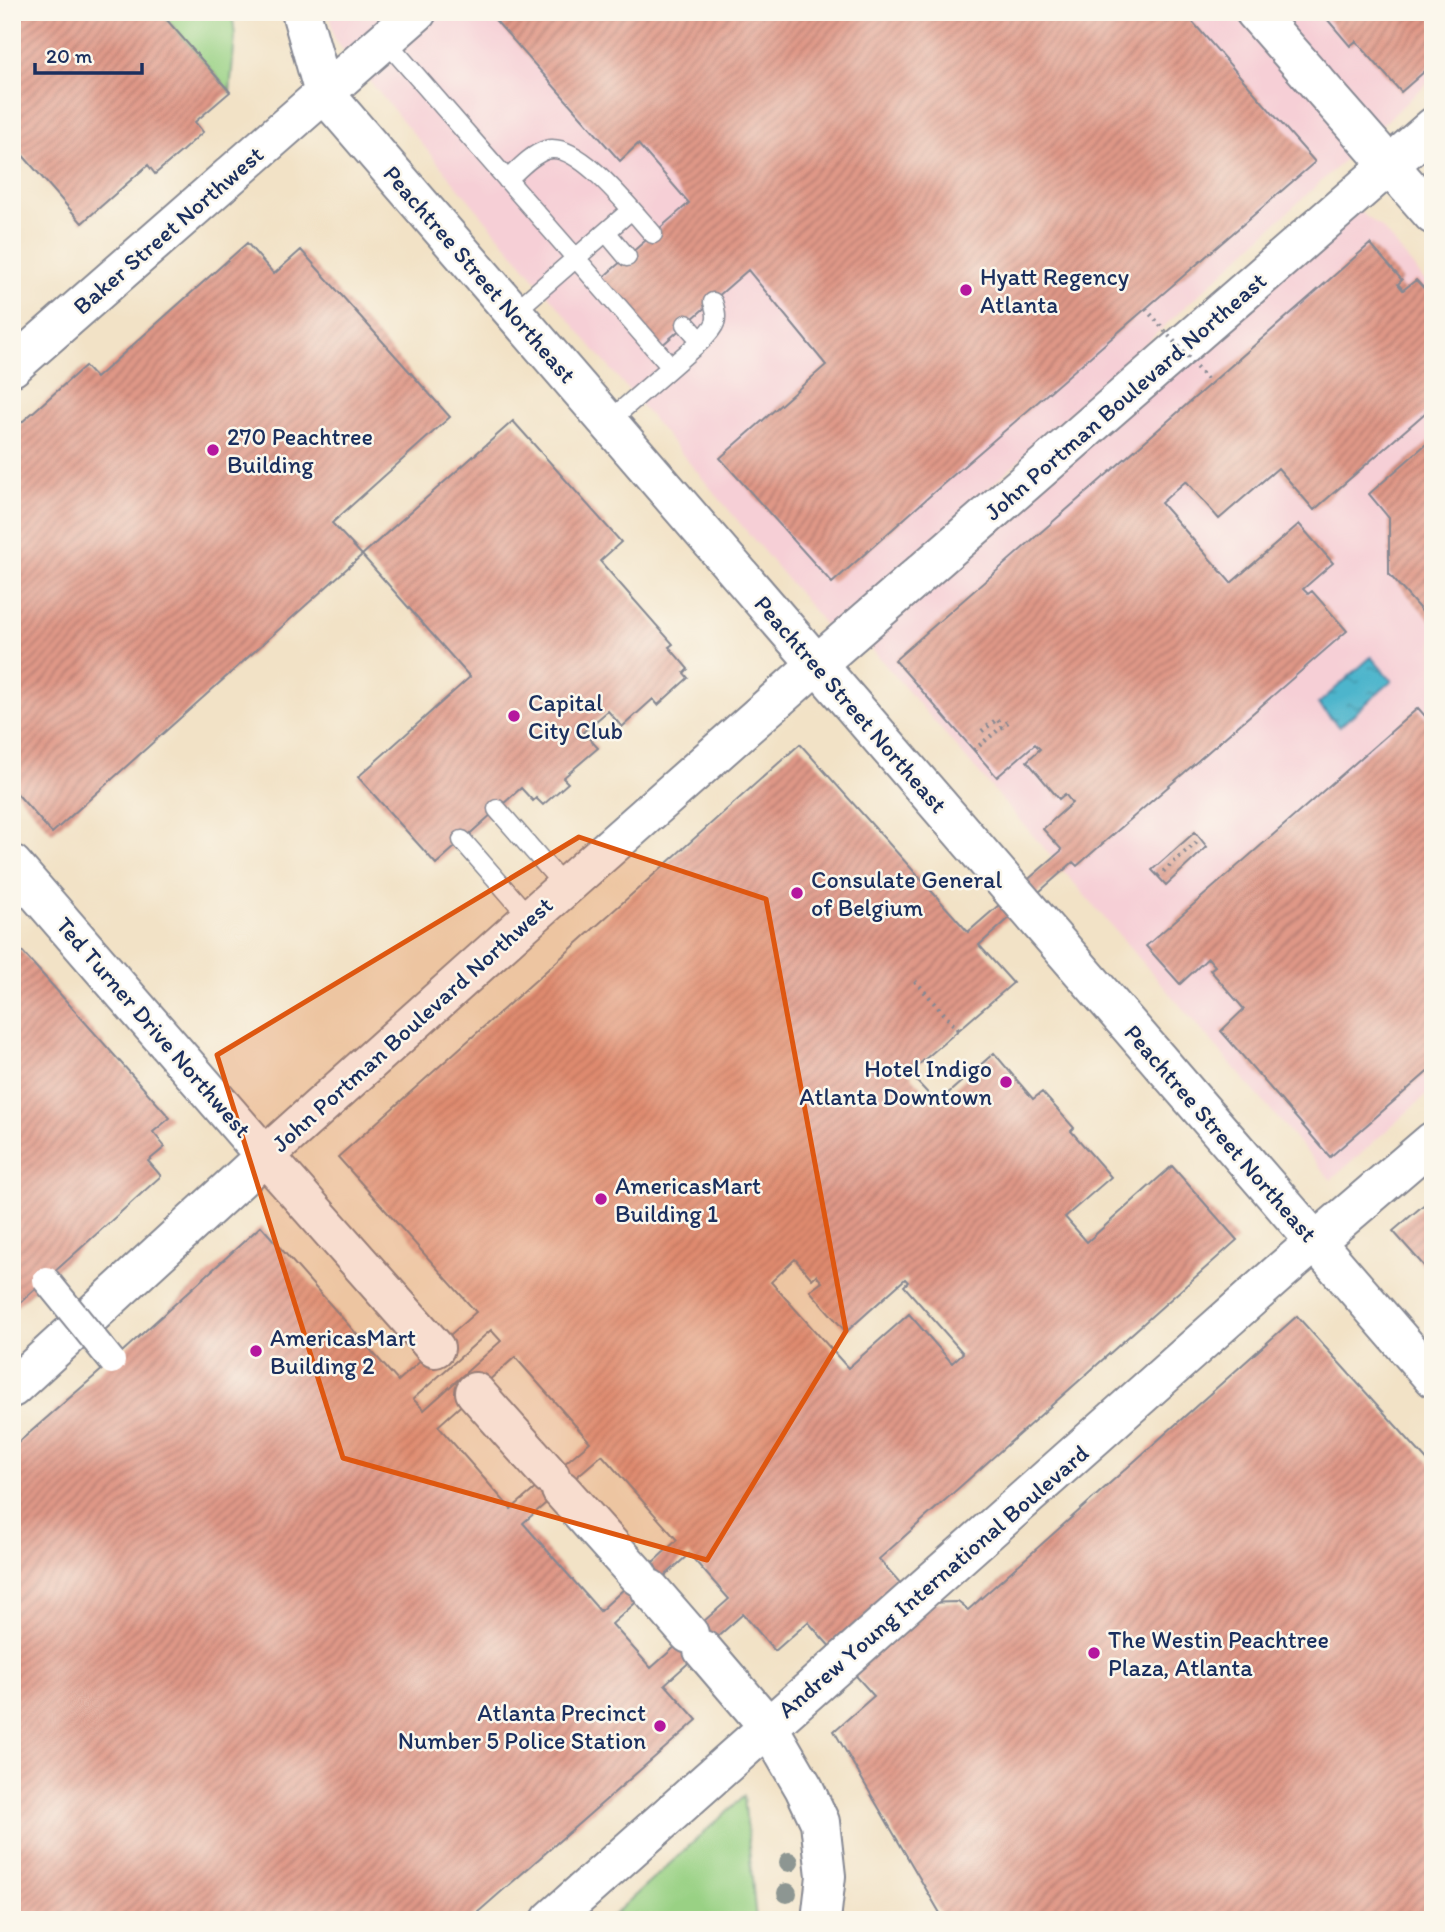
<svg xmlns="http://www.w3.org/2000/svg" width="1445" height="1932" viewBox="0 0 1445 1932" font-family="Itim,sans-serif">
	<defs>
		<pattern id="water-ripples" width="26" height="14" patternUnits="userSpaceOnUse" patternTransform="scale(1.75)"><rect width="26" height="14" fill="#4eb5cc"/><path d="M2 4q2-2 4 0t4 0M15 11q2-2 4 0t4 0" fill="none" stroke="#4094a9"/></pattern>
		<pattern id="building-hatch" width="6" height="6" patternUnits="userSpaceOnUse" patternTransform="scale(1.75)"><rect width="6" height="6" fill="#e09887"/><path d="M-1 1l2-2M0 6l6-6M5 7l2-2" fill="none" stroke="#b57c72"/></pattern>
	</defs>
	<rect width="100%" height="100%" fill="#fbf7ec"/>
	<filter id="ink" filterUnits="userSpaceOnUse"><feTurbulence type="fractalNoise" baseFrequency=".0143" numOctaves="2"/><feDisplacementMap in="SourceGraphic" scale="14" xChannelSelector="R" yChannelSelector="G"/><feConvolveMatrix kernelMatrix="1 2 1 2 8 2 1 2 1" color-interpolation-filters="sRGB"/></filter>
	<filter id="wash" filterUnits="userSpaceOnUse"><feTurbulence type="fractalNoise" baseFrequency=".00686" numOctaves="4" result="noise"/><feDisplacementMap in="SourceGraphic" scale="28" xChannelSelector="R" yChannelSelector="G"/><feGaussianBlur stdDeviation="1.57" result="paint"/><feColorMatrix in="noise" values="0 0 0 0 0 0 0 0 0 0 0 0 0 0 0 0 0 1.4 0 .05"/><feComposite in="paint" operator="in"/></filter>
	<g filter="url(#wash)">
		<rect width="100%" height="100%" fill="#f2e2c6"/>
		<path fill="#f6cfd6" d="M330,12H1433V78L832,633L334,39Z
			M1347,203L1381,227L1433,291V1089L1331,1180L856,631Z"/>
		<path fill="#99d184" stroke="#5a8071" stroke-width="2" d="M160,12H232L235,36L230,92Z
			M744,1796L756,1920H608Z"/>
		<path fill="url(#water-ripples)" stroke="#347295" stroke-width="2" d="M1371,657L1392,681L1339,727L1318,704Z"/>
		<g id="blocks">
			<path fill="url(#building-hatch)" fill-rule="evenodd" d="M12,12H160L230,92L195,122L203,132L182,151L155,174L148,165L82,223L12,143Z
				M491,12H1184L1315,162L950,478L832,583L720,458L826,365L748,270L660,347L601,279L689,203L638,144L620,161L490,14Z
				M1321,12H1433V64L1401,92L1356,41L1350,46Z
				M247,243L274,274L301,250L450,417L332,523L362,555L513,421L621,542L600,561L673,644L669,647L688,669L684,673L688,678L658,705L653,699L622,727L608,711L583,732L598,748L563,778L568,783L543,805L536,798L533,801L521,788L436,864L358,777L470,677L362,555L52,833L12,788V431L85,366L96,378Z
				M1370,244L1402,280L1398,284L1403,290L1416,280L1433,298V406L1314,510L1278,468L1219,519L1186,481L1161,503L1231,583L1299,524L1333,563L1303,589L1308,594L1312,591L1347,631L1077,866L1073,862L979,945L1013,983L909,1073L937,1103L994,1053L1033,1099L1042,1092L1074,1128L1071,1131L1111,1177L1065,1217L1087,1242L1172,1166L1237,1240L879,1559L916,1601L920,1603L958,1602L968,1610L1297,1316L1433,1467V1920H944L834,1731L874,1696L808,1622L775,1651L743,1614L665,1684L697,1720L469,1920H12V1448L112,1361L261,1226L398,1381L476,1312L338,1157L800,744L968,932L1062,850L1043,829L1072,803L1065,794L1059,799L1027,761L1040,749L1035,744L997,777L895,660ZM795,1259L812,1279L816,1275L822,1282L810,1291L846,1332L905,1279L908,1282L904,1286L963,1353L952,1363L909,1314L848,1368L771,1282ZM491,1330L501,1341L424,1410L413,1399ZM515,1357L590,1442L511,1509L438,1426ZM602,1455L677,1540L600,1611L523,1523ZM689,1554L729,1599L651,1668L612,1624Z
				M1433,438V624L1389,574V518L1369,494Z
				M1418,708L1433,725V1067L1330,1157L1221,1031L1244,1009L1210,970L1215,966L1208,958L1180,984L1146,946Z
				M1195,832L1207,847L1166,885L1152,870Z
				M12,940L170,1118L153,1132L165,1147L148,1161L161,1176L12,1310Z
				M1433,1197V1276L1393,1231Z"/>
		</g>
	</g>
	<g filter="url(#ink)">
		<use href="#blocks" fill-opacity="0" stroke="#868892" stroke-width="2"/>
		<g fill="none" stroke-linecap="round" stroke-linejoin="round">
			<g stroke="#868892" stroke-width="21">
				<path id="service" d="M385,40L671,367
					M507,180C518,170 531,155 546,150C578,140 633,212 653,234
					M606,232L627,257
					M513,313L631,210
					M686,324L701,341
					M608,422L701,341C715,326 720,322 713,302
					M497,809L565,887
					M462,840L530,918"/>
			</g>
			<g stroke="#868892" stroke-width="42">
				<path id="tertiary" d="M1255,12L1433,215
					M12,864L265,1156L435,1348
					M12,1388L265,1156L530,918L817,664L1433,127
					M475,1392L550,1476
					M561,1490L638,1576
					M650,1589L689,1634
					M703,1650L768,1726L804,1788L820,1822L826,1876L821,1920
					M551,1920L1280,1272L1433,1141"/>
			</g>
			<g stroke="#868892" stroke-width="42">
				<path id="secondary" d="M301,12L324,93L1433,1378
					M12,367L417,12"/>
			</g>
			<path stroke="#868892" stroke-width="4.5" stroke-dasharray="2 5" stroke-linecap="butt" d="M982,731L997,719L1003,726
				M974,750L1009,721
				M1158,876L1197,842
				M915,981L958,1030"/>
			<use href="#service" stroke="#fff" stroke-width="18"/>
			<use href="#tertiary" stroke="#fff" stroke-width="38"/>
			<use href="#secondary" stroke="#fff" stroke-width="38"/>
			<g stroke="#868892" stroke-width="30" stroke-linecap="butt">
				<path id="pedestrian-bridge" d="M46,1280L112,1361"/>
			</g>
			<path stroke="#868892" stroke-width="4.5" stroke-dasharray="2 5" stroke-linecap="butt" d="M1146,309L1210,383"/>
			<use href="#pedestrian-bridge" stroke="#fff" stroke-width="26"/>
		</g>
		<g fill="#8d9692">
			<circle cx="789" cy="1862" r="10"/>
			<circle cx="787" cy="1893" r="10"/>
		</g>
	</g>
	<path fill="#de5710" fill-opacity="0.2" stroke="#de5710" stroke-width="5" stroke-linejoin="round" d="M579,837L766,899L846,1331L707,1560L343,1458L217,1055Z"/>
	<g fill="#b5179e" stroke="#fbf7ec" stroke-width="2.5">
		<circle cx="966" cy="290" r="7"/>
		<circle cx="213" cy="450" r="7"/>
		<circle cx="514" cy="716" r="7"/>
		<circle cx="797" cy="893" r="7"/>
		<circle cx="1006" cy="1082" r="7"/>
		<circle cx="601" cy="1199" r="7"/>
		<circle cx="256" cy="1351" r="7"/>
		<circle cx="1094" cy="1653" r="7"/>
		<circle cx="660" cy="1726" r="7"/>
	</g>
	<g text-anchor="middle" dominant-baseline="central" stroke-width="5" stroke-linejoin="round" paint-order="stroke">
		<g font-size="24" fill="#1b2f5e" stroke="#fbf7ec">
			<text transform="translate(168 230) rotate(-41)">Baker Street Northwest</text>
			<text transform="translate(480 274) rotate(49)">Peachtree Street Northeast</text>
			<text transform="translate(1125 396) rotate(-41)">John Portman Boulevard Northeast</text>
			<text transform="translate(851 704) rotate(49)">Peachtree Street Northeast</text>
			<text transform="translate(412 1024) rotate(-42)">John Portman Boulevard Northwest</text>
			<text transform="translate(154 1027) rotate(49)">Ted Turner Drive Northwest</text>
			<text transform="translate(1221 1133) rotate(49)">Peachtree Street Northeast</text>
			<text transform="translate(933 1581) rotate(-41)">Andrew Young International Boulevard</text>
		</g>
		<g font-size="24" fill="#1b2f5e" stroke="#fbf7ec" text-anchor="start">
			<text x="980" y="276">Hyatt Regency<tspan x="980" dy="28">Atlanta</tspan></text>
			<text x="227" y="436">270 Peachtree<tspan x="227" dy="28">Building</tspan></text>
			<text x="528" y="702">Capital<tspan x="528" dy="28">City Club</tspan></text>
			<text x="811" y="879">Consulate General<tspan x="811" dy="28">of Belgium</tspan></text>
			<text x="992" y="1068" text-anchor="end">Hotel Indigo<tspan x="992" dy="28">Atlanta Downtown</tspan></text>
			<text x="615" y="1185">AmericasMart<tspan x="615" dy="28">Building 1</tspan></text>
			<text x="270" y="1337">AmericasMart<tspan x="270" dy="28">Building 2</tspan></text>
			<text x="1108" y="1639">The Westin Peachtree<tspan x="1108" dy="28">Plaza, Atlanta</tspan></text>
			<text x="646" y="1712" text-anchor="end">Atlanta Precinct<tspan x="646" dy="28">Number 5 Police Station</tspan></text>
		</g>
	</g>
	<rect width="1445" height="1932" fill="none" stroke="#fbf7ec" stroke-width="42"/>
	<path d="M35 63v10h107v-10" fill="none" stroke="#1b2f5e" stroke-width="3.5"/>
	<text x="46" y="63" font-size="21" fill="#1b2f5e" stroke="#fbf7ec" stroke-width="5" paint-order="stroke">20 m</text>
</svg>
